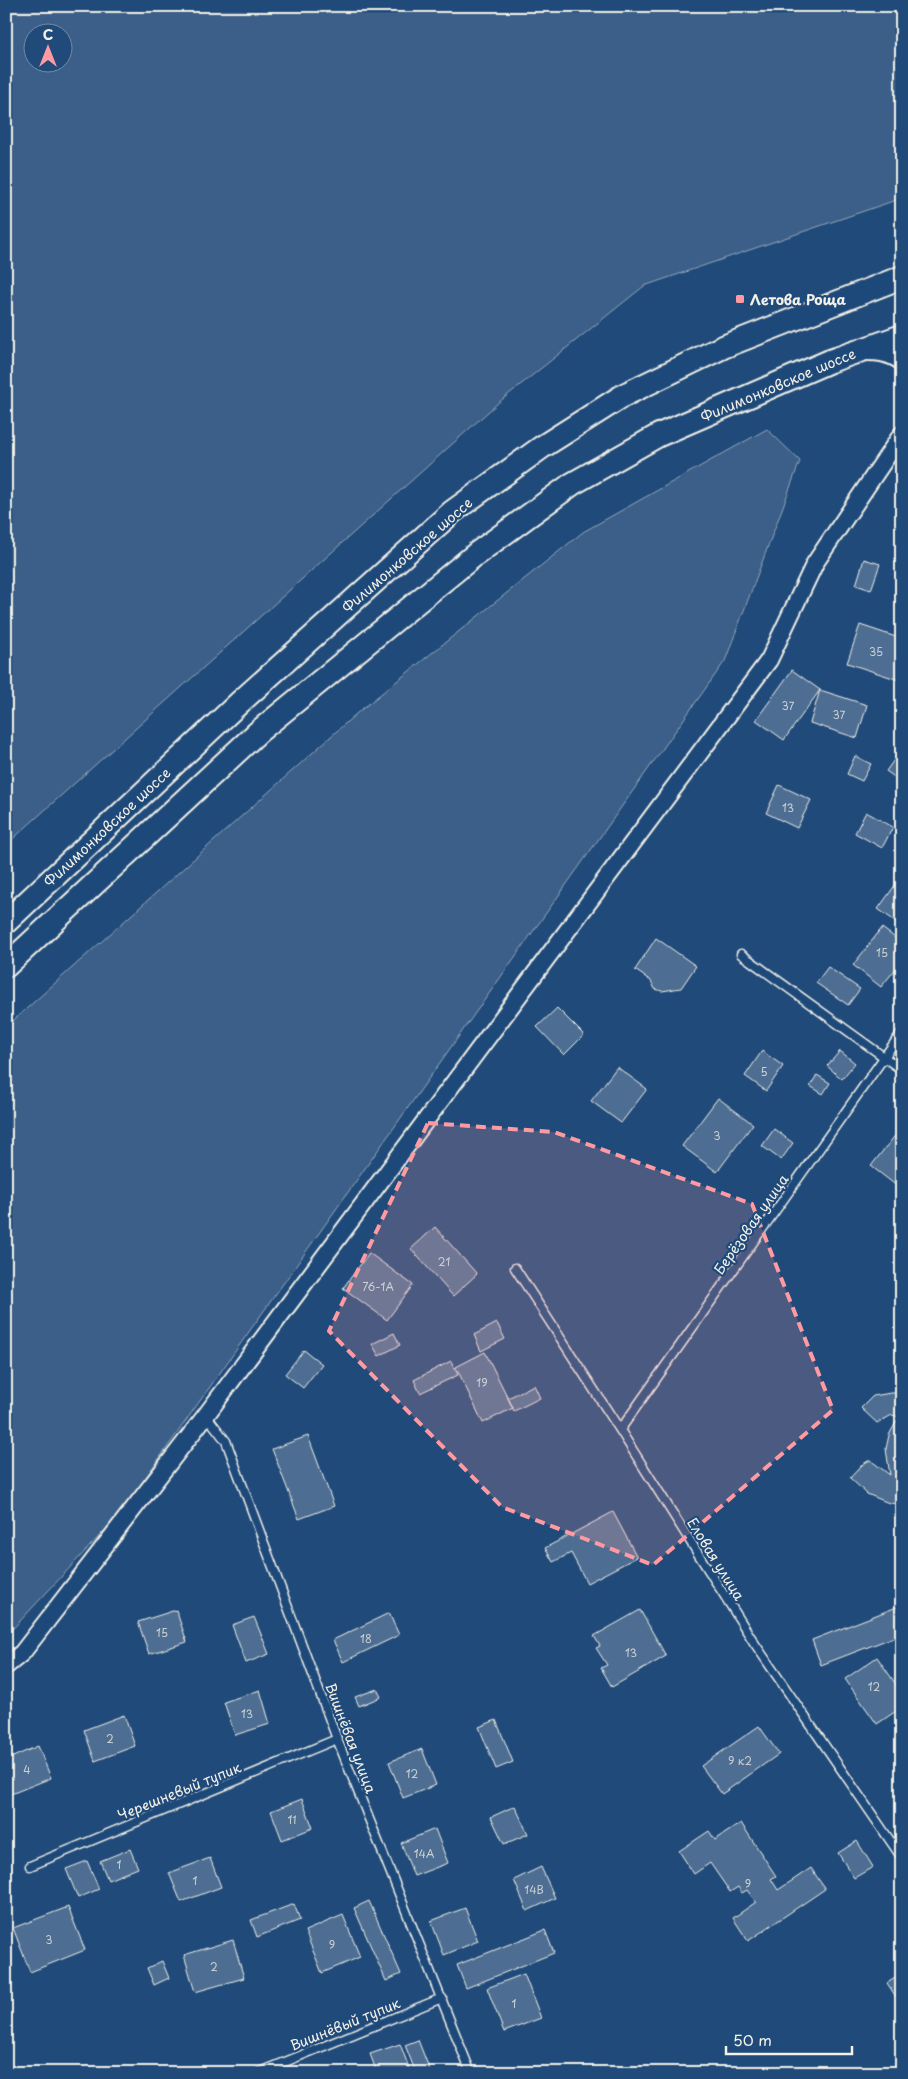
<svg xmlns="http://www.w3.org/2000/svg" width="908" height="2079" viewBox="0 0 908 2079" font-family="'Playpen Sans',sans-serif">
	<rect width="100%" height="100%" fill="#1f4a7a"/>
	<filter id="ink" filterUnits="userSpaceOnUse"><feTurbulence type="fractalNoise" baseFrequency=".02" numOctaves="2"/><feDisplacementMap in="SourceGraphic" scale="10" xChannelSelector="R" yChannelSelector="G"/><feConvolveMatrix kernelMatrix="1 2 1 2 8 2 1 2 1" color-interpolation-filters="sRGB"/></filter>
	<g filter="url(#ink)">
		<path fill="#3a5f88" stroke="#97a8b8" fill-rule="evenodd" d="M6,6H902V198L644,286L499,402L6,845ZM32,32H62V62H32Z
			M767,429L800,461L725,661L119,1515L6,1636V1027L357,713L583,532Z"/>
		<path fill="#4d6e92" stroke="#f4f1e8" d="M864,559L880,564L871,590L856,585Z
			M860,625L902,639V671L899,680L847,663Z
			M792,670L820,690L784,740L756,720Z
			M820,690L867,705L857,738L810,723Z
			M902,749V778L900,781L886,771Z
			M855,756L871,764L862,781L847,774Z
			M779,785L811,800L797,828L766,813Z
			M866,812L893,827L882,848L855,833Z
			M901,877L902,878V926L878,909Z
			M882,928L902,943V961L881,987L853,965Z
			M656,938L696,966L681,988L662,991L655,989L651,981L635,970Z
			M828,967L860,989L848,1005L816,983Z
			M557,1008L584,1035L564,1055L537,1027Z
			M762,1051L783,1066L766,1091L745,1076Z
			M840,1051L855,1063L842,1079L827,1066Z
			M617,1067L647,1089L621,1123L591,1101Z
			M817,1075L830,1083L823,1094L810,1086Z
			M718,1098L753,1124L717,1172L682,1146Z
			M901,1128L902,1129V1190L871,1166Z
			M774,1129L793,1143L781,1160L762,1146Z
			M435,1227L477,1274L453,1296L411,1249Z
			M369,1253L413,1285L387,1320L343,1288Z
			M497,1323L505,1339L481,1351L474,1335Z
			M394,1333L400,1345L379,1356L372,1344Z
			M304,1350L322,1364L303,1388L285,1374Z
			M485,1352L513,1408L483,1423L456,1367Z
			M451,1361L458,1375L420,1393L414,1380Z
			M534,1385L540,1398L514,1411L508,1398Z
			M891,1393H902V1504L889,1503L867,1494L850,1478L863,1464L870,1460L890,1475L886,1449L889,1435L899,1417L892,1415L877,1423L861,1408L873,1396Z
			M308,1436L334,1506L299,1519L272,1449Z
			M613,1512L637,1557L587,1583L571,1553L553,1562L545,1548Z
			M902,1605V1634L821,1665L812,1640Z
			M176,1610L187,1642L149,1654L138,1622Z
			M640,1610L666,1656L612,1687L601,1668L607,1665L596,1648L600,1646L594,1636Z
			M389,1613L399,1635L343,1662L333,1640Z
			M254,1617L269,1654L246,1663L232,1625Z
			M877,1657L902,1693V1707L877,1724L845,1679Z
			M377,1689L381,1697L359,1706L355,1697Z
			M260,1690L270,1724L235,1735L224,1702Z
			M124,1715L135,1746L95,1761L84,1730Z
			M496,1720L513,1762L496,1769L479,1727Z
			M759,1726L779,1754L722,1794L701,1766Z
			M38,1746L51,1778L6,1796V1760Z
			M422,1749L436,1785L403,1798L389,1762Z
			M302,1799L313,1828L282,1840L271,1811Z
			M515,1806L528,1834L504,1844L491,1817Z
			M741,1823L776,1876L771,1879L778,1890L811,1868L825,1889L748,1941L733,1918L756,1902L747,1890L742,1893L738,1887L730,1892L710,1863L694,1874L679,1851L709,1831L715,1840Z
			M435,1829L448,1863L414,1876L401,1843Z
			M857,1841L873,1867L854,1878L838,1853Z
			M130,1849L138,1868L108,1880L100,1861Z
			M210,1858L221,1887L181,1902L169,1873Z
			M87,1861L99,1889L78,1898L66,1869Z
			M541,1867L555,1898L527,1911L514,1880Z
			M369,1901L401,1974L386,1981L354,1908Z
			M294,1904L300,1920L257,1937L251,1920Z
			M68,1907L85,1950L30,1972L13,1928Z
			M465,1908L478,1941L444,1955L431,1921Z
			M343,1915L360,1957L322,1973L305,1931Z
			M545,1930L554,1953L466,1988L457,1965Z
			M233,1940L244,1978L195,1992L184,1955Z
			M162,1961L169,1978L154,1985L147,1968Z
			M524,1974L541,2018L504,2032L487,1988Z
			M902,1974V2006L887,1983Z
			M418,2040L431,2073H416L405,2045Z
			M400,2044L411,2073H377L370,2054Z"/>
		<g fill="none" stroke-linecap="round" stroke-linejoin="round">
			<g stroke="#f4f1e8" stroke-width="11">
				<path id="service" d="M741,954L902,1070
					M515,1268L620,1430L755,1644L902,1858
					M206,1415L226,1441L337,1739L471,2073
					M620,1430L902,1032
					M30,1866L337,1739
					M258,2073L442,1998"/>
			</g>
			<g stroke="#f4f1e8" stroke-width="20">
				<path id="minor" d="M864,352C879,352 890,353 902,362
					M6,1666L22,1653L206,1415L769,660L815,563L902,434"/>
			</g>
			<g stroke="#f4f1e8" stroke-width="26">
				<path id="secondary" d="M6,922L239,703L452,512L542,447L624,395L723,347L902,277
					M6,966L258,732L476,554L572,484L659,435L830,361L902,336"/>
			</g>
			<use href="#service" stroke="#1f4a7a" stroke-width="8"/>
			<use href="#minor" stroke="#1f4a7a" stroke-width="16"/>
			<use href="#secondary" stroke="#1f4a7a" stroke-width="22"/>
		</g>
	</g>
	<path fill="#ff9aa2" fill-opacity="0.2" stroke="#ff9aa2" stroke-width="4" stroke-dasharray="10 6" stroke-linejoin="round" d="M428,1123L554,1132L752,1204L833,1410L653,1565L502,1507L329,1331Z"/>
	<rect fill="#ff9aa2" stroke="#1f4a7a" stroke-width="2" x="735" y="294" width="10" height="10" rx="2.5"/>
	<g text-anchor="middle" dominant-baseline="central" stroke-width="4.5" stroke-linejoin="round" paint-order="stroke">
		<g font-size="11" fill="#cad0d2">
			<text x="876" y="651">35</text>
			<text x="788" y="705">37</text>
			<text x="839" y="714">37</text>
			<text x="788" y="807">13</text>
			<text x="882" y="952">15</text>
			<text x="764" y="1071">5</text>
			<text x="717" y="1135">3</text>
			<text x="444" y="1261">21</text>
			<text x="378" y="1286">76-1А</text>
			<text x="482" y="1382">19</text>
			<text x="162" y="1632">15</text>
			<text x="366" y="1638">18</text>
			<text x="631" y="1652">13</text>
			<text x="874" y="1686">12</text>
			<text x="247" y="1713">13</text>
			<text x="110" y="1738">2</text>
			<text x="740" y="1760">9 к2</text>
			<text x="27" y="1769">4</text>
			<text x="412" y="1773">12</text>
			<text x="292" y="1819">11</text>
			<text x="424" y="1853">14А</text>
			<text x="119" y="1864">1</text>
			<text x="195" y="1880">1</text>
			<text x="748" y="1883">9</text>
			<text x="534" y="1889">14В</text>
			<text x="49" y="1939">3</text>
			<text x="332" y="1944">9</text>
			<text x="214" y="1966">2</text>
			<text x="514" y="2003">1</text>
		</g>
		<g font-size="14" font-weight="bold" fill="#f4f1e8" stroke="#1f4a7a" text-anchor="start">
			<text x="750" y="299">Летова Роща</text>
		</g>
		<g font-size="14" fill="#f4f1e8" stroke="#1f4a7a">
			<text transform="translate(778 385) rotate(-23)">Филимонковское шоссе</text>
			<text transform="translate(407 555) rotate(-41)">Филимонковское шоссе</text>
			<text transform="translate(107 827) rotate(-43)">Филимонковское шоссе</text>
			<text transform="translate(751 1224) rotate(-55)">Берёзовая улица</text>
			<text transform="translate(716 1559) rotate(58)">Еловая улица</text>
			<text transform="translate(351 1738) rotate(69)">Вишнёвая улица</text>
			<text transform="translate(179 1791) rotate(-22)">Черешневый тупик</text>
			<text transform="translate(345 2024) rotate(-22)">Вишнёвый тупик</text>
		</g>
	</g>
	<rect width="908" height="2079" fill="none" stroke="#1f4a7a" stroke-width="25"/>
	<rect x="12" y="12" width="883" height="2054" fill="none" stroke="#f4f1e8" stroke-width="2" filter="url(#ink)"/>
	<g transform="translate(48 48)"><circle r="24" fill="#1f4a7a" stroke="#748da6"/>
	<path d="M0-4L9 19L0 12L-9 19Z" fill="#ff9aa2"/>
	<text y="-8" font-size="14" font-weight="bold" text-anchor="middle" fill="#f4f1e8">С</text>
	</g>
	<path d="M726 2046v8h126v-8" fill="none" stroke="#f4f1e8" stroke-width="2.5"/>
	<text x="733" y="2046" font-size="15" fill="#f4f1e8" stroke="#1f4a7a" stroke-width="4" paint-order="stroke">50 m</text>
</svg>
